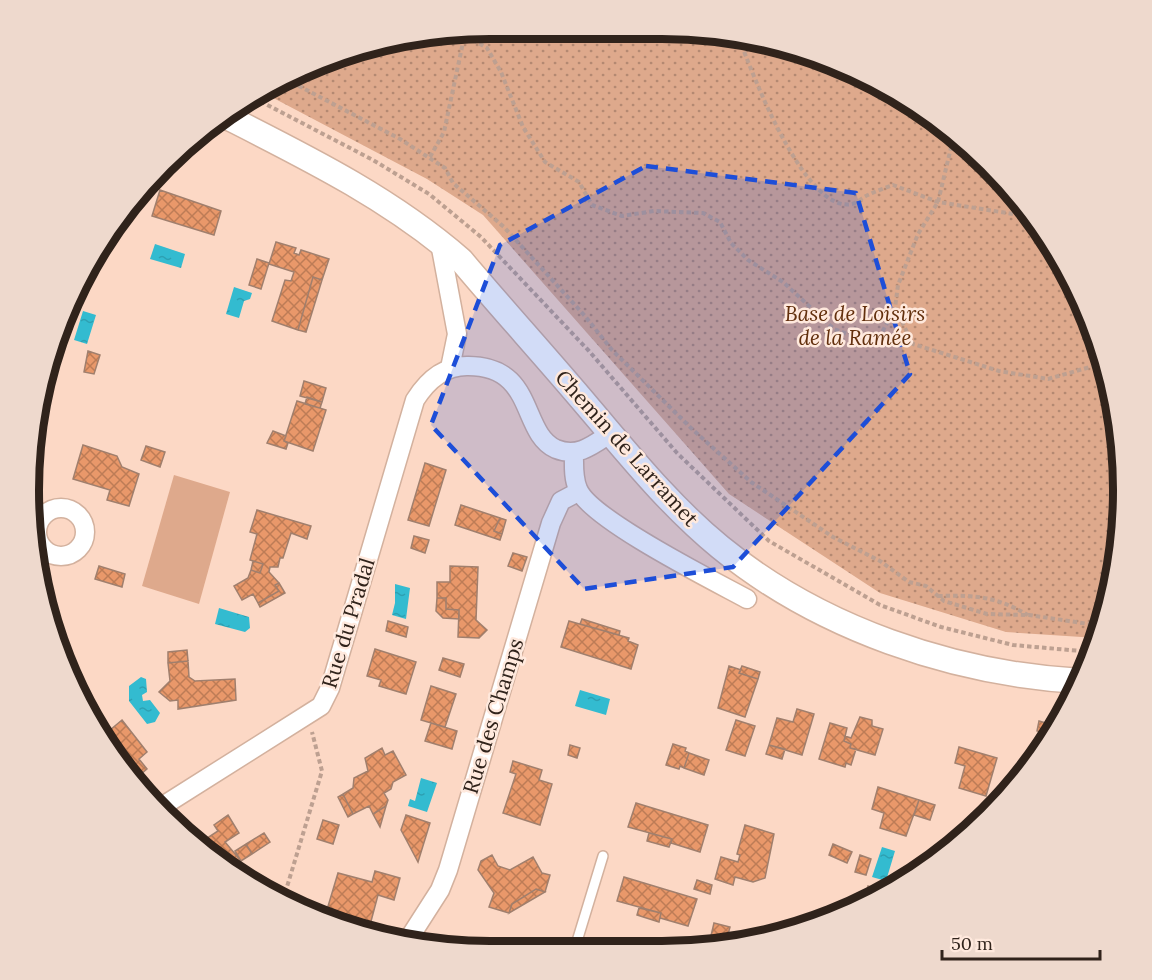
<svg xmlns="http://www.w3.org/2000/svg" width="1152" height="980" viewBox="0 0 1152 980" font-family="Lora,serif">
	<defs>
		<pattern id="park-dots" width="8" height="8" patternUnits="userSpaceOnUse" patternTransform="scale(1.5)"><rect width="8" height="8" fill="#dea98c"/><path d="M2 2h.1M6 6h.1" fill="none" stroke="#b48972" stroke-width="1.8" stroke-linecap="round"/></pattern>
		<pattern id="water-ripples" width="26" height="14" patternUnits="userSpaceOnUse" patternTransform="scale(1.5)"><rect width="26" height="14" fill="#33bbd0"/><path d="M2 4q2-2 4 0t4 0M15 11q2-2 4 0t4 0" fill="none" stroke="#2da0b2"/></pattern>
		<pattern id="building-cross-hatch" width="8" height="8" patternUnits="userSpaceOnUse" patternTransform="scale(1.5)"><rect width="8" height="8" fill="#e9986a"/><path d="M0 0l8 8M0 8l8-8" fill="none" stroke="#bd7c56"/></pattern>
	</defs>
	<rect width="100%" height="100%" fill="#fcd8c5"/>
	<path fill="url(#park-dots)" d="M490,29L722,32L866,76L943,124L1009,186L1062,260L1099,341L1119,429L1123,520L1108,609L1097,638L1006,632L880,593L729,494L483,215L427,179L262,92L286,76L371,44Z"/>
	<path fill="#dea98c" d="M174,475L230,492L199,604L142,586Z"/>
	<path fill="url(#water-ripples)" d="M155,244L185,254L181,268L150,259Z
		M234,287L252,293L250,299L244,301L239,318L226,314Z
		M83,311L96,315L87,344L74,340Z
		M395,584L410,588L406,619L392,615L395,603Z
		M219,608L249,617L250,628L245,632L215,624Z
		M141,677L146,679L147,692L142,695L143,701L150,700L160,713L155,722L147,724L129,701V686Z
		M580,690L610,699L606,715L575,706Z
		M421,778L437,783L427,812L408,806L410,799L415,801Z
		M882,847L895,851L886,881L872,877Z"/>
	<path fill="url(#building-cross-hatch)" stroke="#a07f6d" stroke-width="1.5" d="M160,190L221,211L214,235L152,216Z
		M276,242L296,248L294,253L299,255L301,250L329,259L322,280L313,277L298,330L272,321L285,280L291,281L294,272L269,264Z
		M257,259L269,263L261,289L249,285Z
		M313,277L322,280L306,332L298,330Z
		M88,351L100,355L94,374L84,372Z
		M304,381L326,388L322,402L300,396Z
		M307,397L322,402L320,408L305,404Z
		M297,401L326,410L313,451L284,441Z
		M273,431L286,436L284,441L288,443L286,449L267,443Z
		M83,445L117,456L122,467L139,474L129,506L107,500L110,490L73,479Z
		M146,446L165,452L160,467L141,460Z
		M425,463L446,470L429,526L408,520Z
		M461,505L500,518L494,531L502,534L500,540L455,525Z
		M257,510L311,526L307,539L291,533L283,558H280L278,567H270L269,572L279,583L275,585L279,591L258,603L253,594L242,600L234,586L248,578L251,570L260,573L263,564L250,560L257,534L250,532Z
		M500,518L506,520L502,534L494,531Z
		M414,536L429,540L425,553L411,548Z
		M513,553L527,557L522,571L508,566Z
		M253,561L263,564L260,573L251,570Z
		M99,566L125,574L122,587L95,579Z
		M450,566L478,567L476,620L487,630L479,638L458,637L459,610L446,609V598H437V582H450Z
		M279,583L285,593L260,607L258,603L279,591L275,585Z
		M437,598H446V609L459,610V619L443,618L436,611Z
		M582,619L620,631L619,635L580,624Z
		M388,621L408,627L406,637L386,631Z
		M569,621L629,638L628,641L638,645L631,669L561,647Z
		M375,649L416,662L406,694L379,686L381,680L367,676Z
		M187,650L188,661L168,663V652Z
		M443,658L464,664L460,677L439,670Z
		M188,661L189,677L195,681L235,679L236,700L178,709V700L170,701L159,692L170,681L168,663Z
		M729,666L741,670L739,673L758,679L745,717L718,708Z
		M742,666L760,672L758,679L739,673Z
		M431,686L456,694L445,727L421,720Z
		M797,709L814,714L802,755L769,745L777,718L793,722Z
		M860,717L872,720V726L883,729L875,755L850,748L851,744L844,741L845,736L851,738Z
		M122,720L147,752L139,759L147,769L134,780L125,769L129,766L104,735Z
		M736,720L755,726L745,756L726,750Z
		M1039,721L1056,726L1040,751H1037L1042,732L1037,731Z
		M431,723L457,731L452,749L425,741Z
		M830,723L847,728L844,741L851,744L850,748L856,749L851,765L846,763L845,767L819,759Z
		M673,744L686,748L685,751L689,753L684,768L680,766L679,769L666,765Z
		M570,745L580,748L577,758L568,755Z
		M769,745L785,749L782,759L766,754Z
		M959,747L997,758L986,796L959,788L965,766L955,763Z
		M382,748L385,755L393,751L406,775L393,782L391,789L384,793L388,800L386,806L373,814L369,806L353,814L343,794L353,788L354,778L368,771L365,758Z
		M689,753L709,760L704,775L684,768Z
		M513,761L542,770L539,780L552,784L540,825L503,813L516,774L510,772Z
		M878,787L919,800L906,836L880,828L884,813L872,809Z
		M343,794L353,814L348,817L338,797Z
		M919,800L935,805L930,820L914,815Z
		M636,803L708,825L700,852L671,843L672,839L628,827Z
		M386,806L380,827L373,814Z
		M228,815L239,833L225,842L241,861L228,869L222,860L219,862L198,844L218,831L214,825Z
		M406,815L430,823L418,862L401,830Z
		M323,820L339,825L333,844L317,839Z
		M745,825L774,834L765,878L753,882L735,877L733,885L715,879L721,857L738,862L740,855L737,854Z
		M264,833L270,842L252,854L246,844Z
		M649,833L672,839L669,847L647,841Z
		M246,844L252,854L241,861L235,851Z
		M833,844L852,852L847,863L829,855Z
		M492,855L498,866L510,870L533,857L542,873L550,875L545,892L536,889L512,904L509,913L489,907L494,893L478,870L481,861Z
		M860,855L871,859L866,875L855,872Z
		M375,871L400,878L394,900L378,895L370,925L326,913L338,873L372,882Z
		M624,877L697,899L688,926L660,918L661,913L617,901Z
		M697,880L712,885L710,894L694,889Z
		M868,886L884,892V894L863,901Z
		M536,889L545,892L509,913L512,904Z
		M639,908L661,913L659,922L637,915Z
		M714,923L730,927L726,942L722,940L721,943L710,940Z"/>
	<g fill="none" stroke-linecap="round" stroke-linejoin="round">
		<g stroke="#d3b19e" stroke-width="12">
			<path id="lane" d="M574,951L603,856"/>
		</g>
		<g stroke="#d3b19e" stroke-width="21">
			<path id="street" d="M440,243L457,334L450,368
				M574,453C574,465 573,478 578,489C590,519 714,581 747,599
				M37 532a24 24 0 1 1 48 0a24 24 0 1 1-48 0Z
				M158,809L321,706L330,688L415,400C427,381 444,366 467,366C536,365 520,433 556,449C578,458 593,445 611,433
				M406,943L440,890L448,870L551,523L561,501L578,492"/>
		</g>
		<g stroke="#d3b19e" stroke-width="27">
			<path id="secondary" d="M225,116C308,158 391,199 461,260C503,310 547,358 589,408C630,456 670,506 720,547C819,628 953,674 1081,681"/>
		</g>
		<path stroke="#bda091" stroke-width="4" stroke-dasharray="4.5 3" stroke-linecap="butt" d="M460,32L487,48L501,72L523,127L545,162L579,182L592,205L622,216L654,211L703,213L720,222L731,243L748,260L783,282L834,329L860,339L880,336L895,308L898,285L918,234L938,202L954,135
			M739,38C752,73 805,214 852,204C857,203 863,197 868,195C876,191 885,188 893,185L938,202L1032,217
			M287,76L299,86L400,139L445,168L453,183L504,227L585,316L612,350L693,430L751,482L833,537L880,561L909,582L926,586L944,601L987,614L1029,615L1102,626
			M254,98L373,160L429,194L481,237L589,351L677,453L769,541L880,605L941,627L1013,645L1092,652
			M430,157L444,132L465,33
			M895,308L913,344L999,371L1048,379L1097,365L1105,368
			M938,596C975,595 995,596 1028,615
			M283,900L322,771L312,732"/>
		<use href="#lane" stroke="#fff" stroke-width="9"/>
		<use href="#street" stroke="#fff" stroke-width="18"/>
		<use href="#secondary" stroke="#fff" stroke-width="24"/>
	</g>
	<path fill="#1d4ed8" fill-opacity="0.2" stroke="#1d4ed8" stroke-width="4.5" stroke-dasharray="12 8" stroke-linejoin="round" d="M646,166L856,193L910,374L733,567L584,589L431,425L500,245Z"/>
	<g text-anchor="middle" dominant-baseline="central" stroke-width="5" stroke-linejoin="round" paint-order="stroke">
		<g font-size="21" font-style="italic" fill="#622f0c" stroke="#ffe9dd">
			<text x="855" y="313">Base de Loisirs<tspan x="855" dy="24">de la Ramée</tspan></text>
		</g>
		<g font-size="21" fill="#30231b" stroke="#ffe9dd">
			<text transform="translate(627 448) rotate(48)">Chemin de Larramet</text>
			<text transform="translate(348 623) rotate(-73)">Rue du Pradal</text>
			<text transform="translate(493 716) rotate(-73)">Rue des Champs</text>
		</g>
	</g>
	<path d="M0 0H1152V980H0ZM490 39H662A451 451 0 0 1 1113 490V490A451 451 0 0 1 662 941H490A451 451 0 0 1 39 490V490A451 451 0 0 1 490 39Z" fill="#eed9cd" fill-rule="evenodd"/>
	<path fill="none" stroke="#30231b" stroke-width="8" d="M490 39H662A451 451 0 0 1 1113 490V490A451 451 0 0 1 662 941H490A451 451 0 0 1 39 490V490A451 451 0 0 1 490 39Z"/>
	<path d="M942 950v9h158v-9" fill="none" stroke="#30231b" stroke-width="3"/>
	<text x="951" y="950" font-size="18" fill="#30231b" stroke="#ffe9dd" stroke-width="4.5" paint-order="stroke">50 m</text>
</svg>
